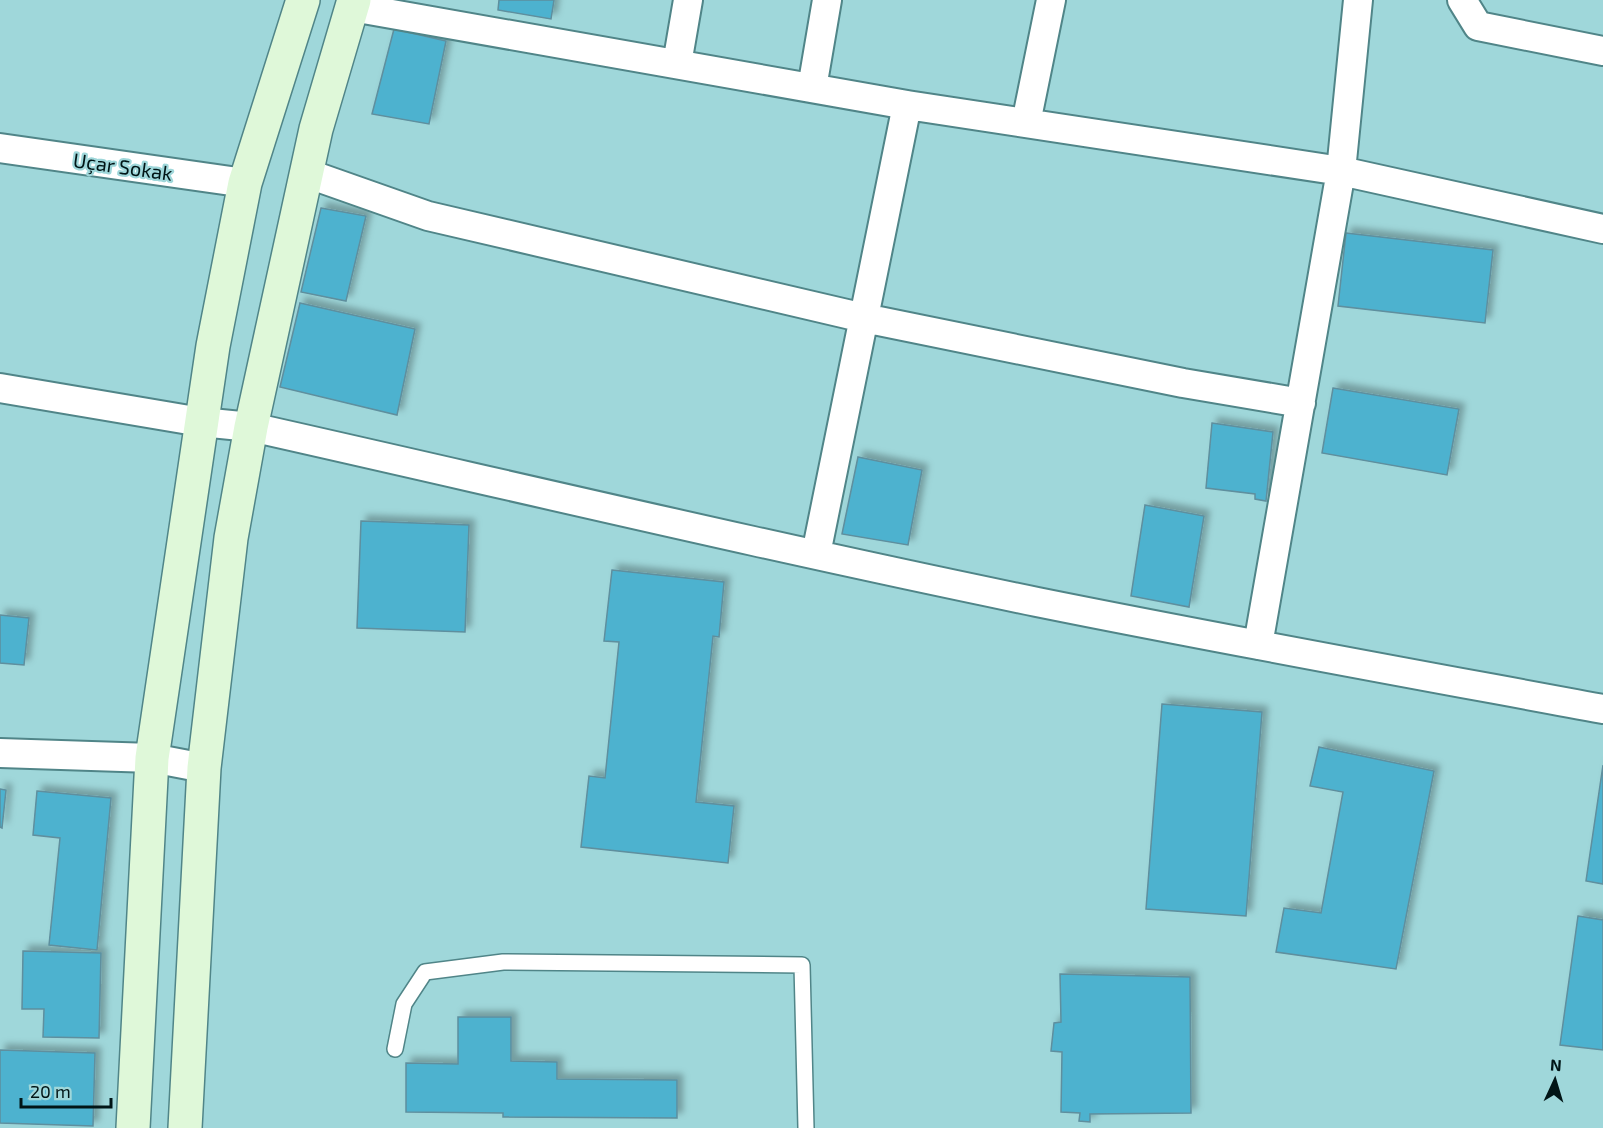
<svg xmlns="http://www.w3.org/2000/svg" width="1603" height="1128" viewBox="0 0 1603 1128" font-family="'Exo 2',sans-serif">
	<defs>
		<filter id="shadow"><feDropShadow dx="5.5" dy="-5.5" stdDeviation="3" flood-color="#0004"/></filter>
	</defs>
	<rect width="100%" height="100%" fill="#9fd7da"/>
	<path fill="#4eb2cf" stroke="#5e8f9e" stroke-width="1.5" filter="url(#shadow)" d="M499,0H554L551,19L498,10Z
		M394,29L446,41L429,124L372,114Z
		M321,208L366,216L346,301L301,292Z
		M1346,233L1493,250L1485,323L1338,306Z
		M300,303L415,329L397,415L280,387Z
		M1333,388L1459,409L1447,475L1322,453Z
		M1212,423L1273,432L1266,501L1255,499V494L1206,488Z
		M858,457L922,470L908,545L842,534Z
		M1145,505L1204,516L1189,607L1131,596Z
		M361,521L469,525L465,632L357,628Z
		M612,570L724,582L719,637L713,636L696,802L734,806L728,863L581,847L589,776L605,778L619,642L604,641Z
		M0,615L29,618L24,665L0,663Z
		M1162,704L1262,712L1246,916L1146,909Z
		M1319,747L1434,771L1396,969L1276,952L1284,908L1321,913L1343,792L1310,786Z
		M1603,765V884L1586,881Z
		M0,789L6,790L2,828L0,827Z
		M37,791L111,798L97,950L49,945L60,838L33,835Z
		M1578,916L1603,920V1050L1560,1045Z
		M23,951L101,953L99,1038L43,1037L44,1009H22Z
		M1060,974L1190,977L1191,1113L1090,1114V1122L1079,1121L1080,1113L1061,1112L1062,1052L1051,1051L1054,1023L1061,1022Z
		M458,1017H511V1061L557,1062V1079L677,1080V1118L503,1117V1113L406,1112V1063L458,1064Z
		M0,1050L95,1053L93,1126L0,1123Z"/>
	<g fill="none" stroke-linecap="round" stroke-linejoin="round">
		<g stroke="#508588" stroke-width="18">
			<path id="service" d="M395,1049L404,1004L425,972L503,962L802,965L806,1128"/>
		</g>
		<g stroke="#508588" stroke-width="32">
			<path id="minor" d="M1462,0L1478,26L1603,51
				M352,7L907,105L1341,171L1603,229
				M677,64L688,0
				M812,88L827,0
				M1026,123L1051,0
				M0,148L245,183
				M306,173L428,216L864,318L1183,383L1301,403
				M0,388L201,422L251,427C513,486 774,548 1037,602C1225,640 1414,674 1603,709
				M816,554L907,105
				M1258,645L1341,171L1358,0
				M0,753L152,758L204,768"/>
		</g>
		<g stroke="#508588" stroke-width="36">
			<path id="secondary" d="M133,1128L152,758L213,346L245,183L303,0
				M185,1128L204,768L231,538L251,427L316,129L354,0"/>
		</g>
		<use href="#service" stroke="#fff" stroke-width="15"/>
		<use href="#minor" stroke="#fff" stroke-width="28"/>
		<use href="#secondary" stroke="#dff8d9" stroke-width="33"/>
	</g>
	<g text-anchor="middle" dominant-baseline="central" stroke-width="4.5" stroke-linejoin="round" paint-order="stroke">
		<g font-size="20" fill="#011516" stroke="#9fd7da">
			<text transform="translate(123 166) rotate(8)">Uçar Sokak</text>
		</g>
	</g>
	<g transform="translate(1555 1080) rotate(4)" stroke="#9fd7da" stroke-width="4.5" paint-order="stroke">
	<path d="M0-4.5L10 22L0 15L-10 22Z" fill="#011516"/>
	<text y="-9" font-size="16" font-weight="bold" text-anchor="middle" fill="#011516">N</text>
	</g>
	<path d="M21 1098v9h90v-9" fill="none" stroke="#011516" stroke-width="3"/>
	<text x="30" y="1098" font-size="18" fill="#011516" stroke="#9fd7da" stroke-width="4.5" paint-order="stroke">20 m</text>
</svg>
